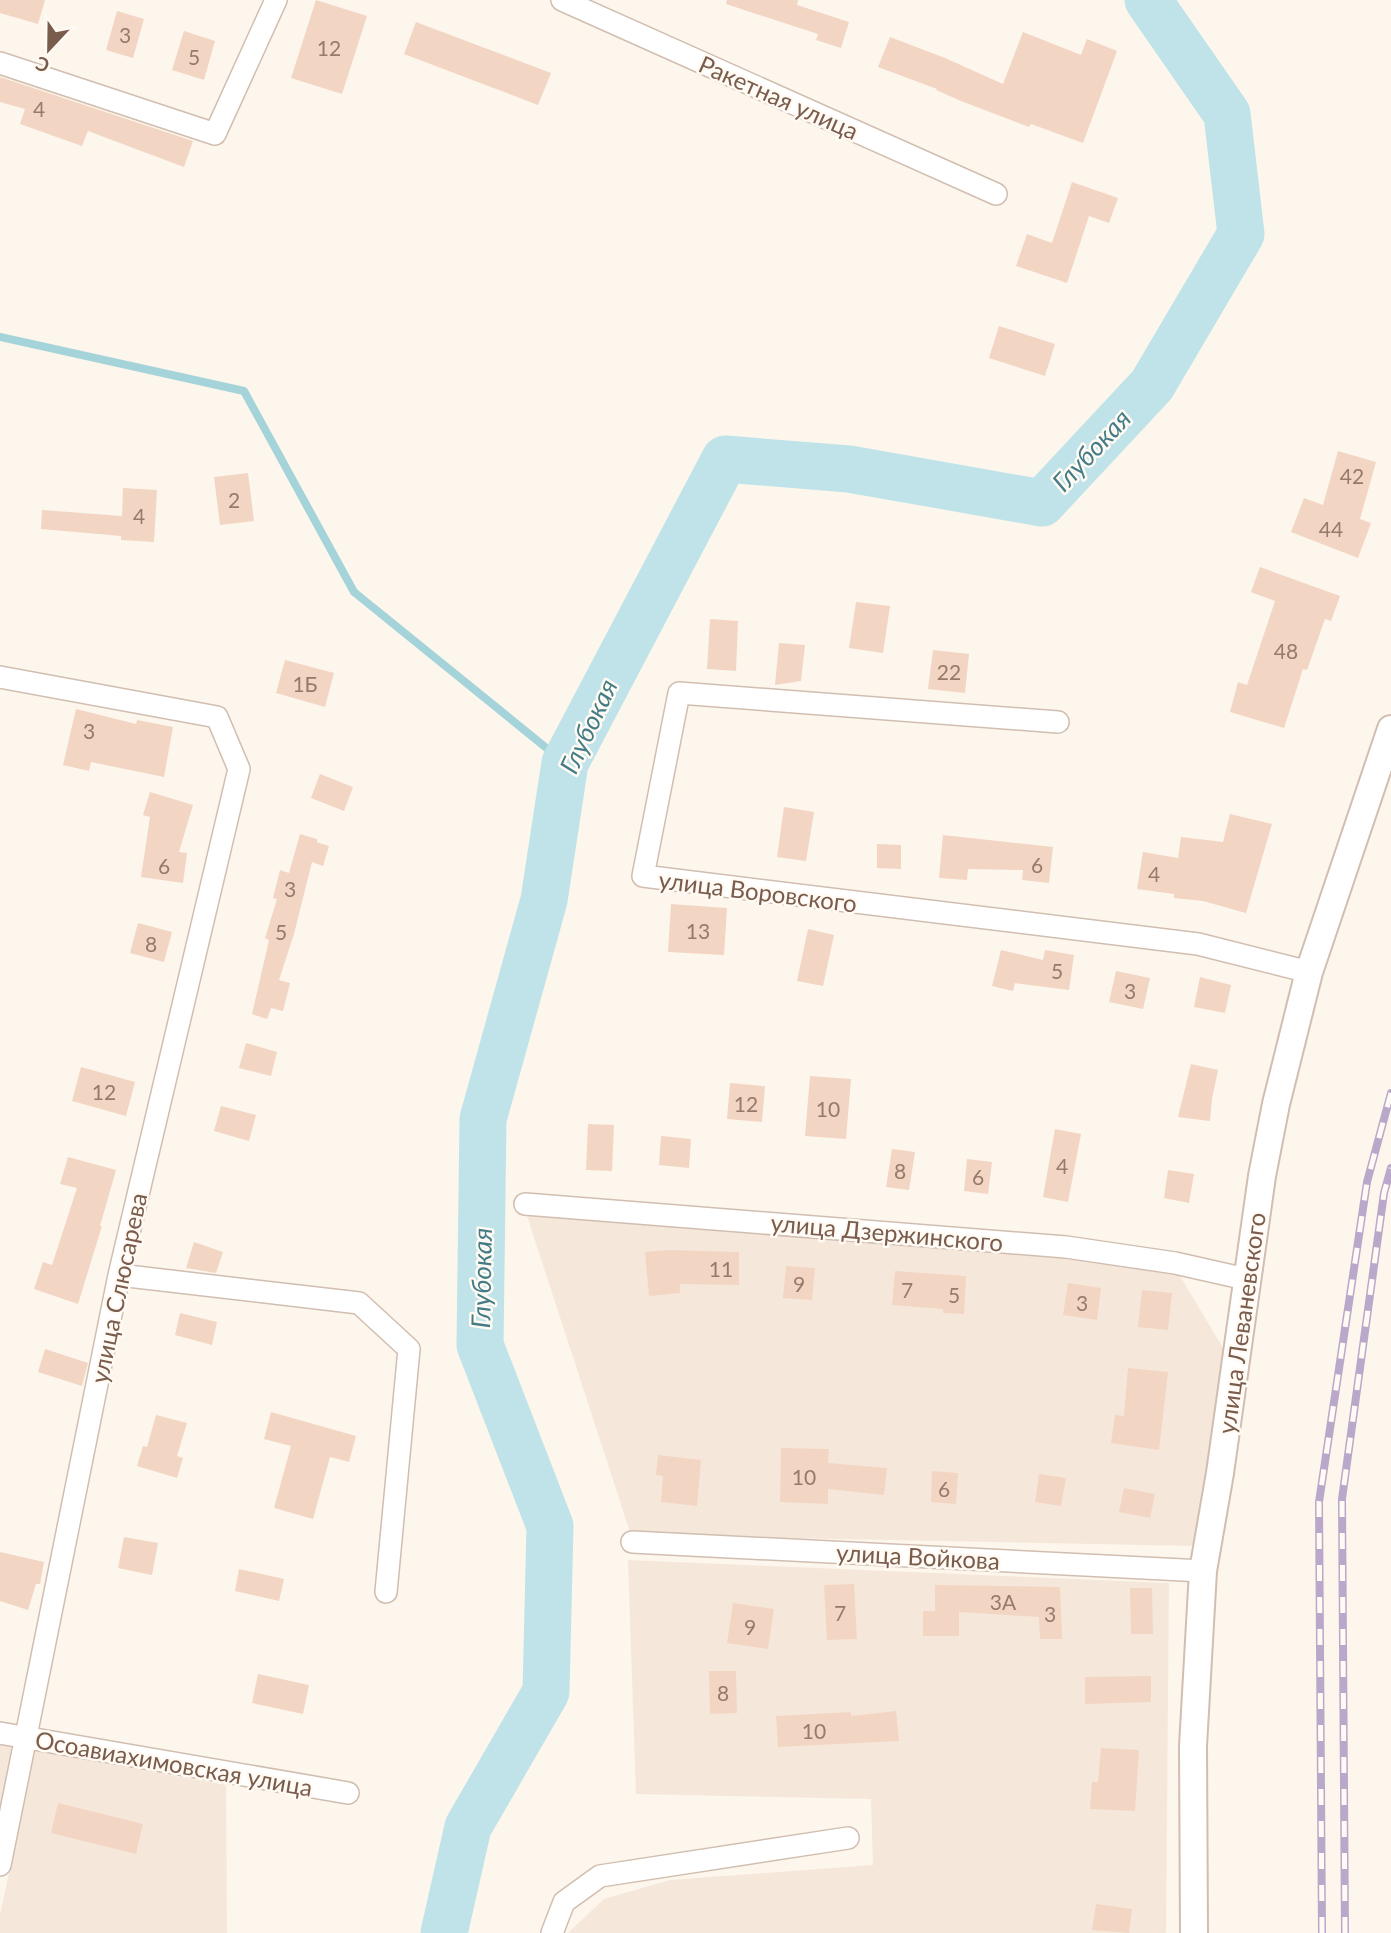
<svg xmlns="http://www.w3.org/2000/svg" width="1391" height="1933" viewBox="0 0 1391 1933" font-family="Lato,sans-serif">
	<rect width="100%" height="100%" fill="#fdf6ec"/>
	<path fill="#f5e8da" d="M525,1210L1157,1265L1180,1276L1229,1358L1195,1546L631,1535Z
		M628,1560L1169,1583L1166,1933H568L604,1899L670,1880L873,1865L871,1799L636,1794Z
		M0,1740L17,1743L0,1827Z
		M35,1751L226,1785L227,1933H0V1915Z"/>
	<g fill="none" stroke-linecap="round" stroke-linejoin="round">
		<path stroke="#a5d3da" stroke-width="8" d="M0,337L244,391L354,592L565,763"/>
		<path stroke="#bfe3e8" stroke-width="47" d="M444,1933L468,1827L546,1692L550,1526L480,1345L483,1119L544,900L565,763L725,459L849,469L1042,503L1152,385L1241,234L1227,114L1148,0"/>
	</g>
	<path fill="#f3d5c3" d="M0,0H45L38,24L0,13Z
		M316,0L367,16L342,94L291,78Z
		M727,0H798L797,5L849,22L841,48L816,40L818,34L726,4Z
		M117,11L144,19L133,58L106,50Z
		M416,22L551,73L538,105L404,54Z
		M184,31L215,41L204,80L172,70Z
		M1023,32L1081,55L1087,39L1117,51L1083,143L1031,124L1029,127L961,101L936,90L937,89L878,67L890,37L945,58L1003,84Z
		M0,77L193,141L184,167L88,131L82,146L20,124L25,109L0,102Z
		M1072,182L1118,198L1109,223L1089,216L1067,283L1016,266L1027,234L1052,243Z
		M999,326L1055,344L1045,376L989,358Z
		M1338,451L1376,462L1360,519L1371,523L1358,558L1291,532L1304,498L1323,505Z
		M248,473L254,521L220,525L214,477Z
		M123,488L157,490L154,542L121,540V536L41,529L42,510L122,516Z
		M1260,567L1340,596L1331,621L1325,619L1307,670L1303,669L1284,728L1230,712L1238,682L1247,685L1275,601L1251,592Z
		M856,602L890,606L883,653L849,648Z
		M710,619L738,621L736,671L707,669Z
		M779,643L805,645L801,681L775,685Z
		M933,650L969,654L965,693L928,689Z
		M285,660L334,673L325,707L276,693Z
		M76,709L136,724L137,720L173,727L164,777L91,762L89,771L63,765Z
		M320,774L353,787L344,811L311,798Z
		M150,792L193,805L179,852L187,853L183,883L141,877L150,817L143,815Z
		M784,807L814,812L806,861L777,857Z
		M1230,814L1272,824L1246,913L1203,901L1174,898V894L1137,889L1143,852L1178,858L1181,837L1223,842Z
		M300,834L317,839V842L329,846L323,866L312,862L294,934L279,980L290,983L283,1011L271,1008L267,1019L252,1014L269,940L265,938L277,899L273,898L280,870L289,873Z
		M943,835L1053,847L1049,883L1022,880L1023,870L968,869L967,880L939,878Z
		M877,844L901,845V869L877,868Z
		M671,904L727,908L724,955L668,952Z
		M138,923L172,932L164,962L130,953Z
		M808,929L834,935L823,986L797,981Z
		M1001,950L1043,960L1045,950L1074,955L1069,990L1015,983L1013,991L992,986Z
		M1116,971L1150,978L1143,1009L1109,1002Z
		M1200,977L1231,985L1225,1013L1194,1007Z
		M246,1043L277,1052L271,1076L239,1068Z
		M1191,1064L1218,1070L1212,1099L1210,1121L1178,1117Z
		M81,1067L135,1082L126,1116L72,1101Z
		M810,1076L851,1079L846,1139L805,1136Z
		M730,1083L765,1086L762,1122L727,1119Z
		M221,1106L256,1115L249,1141L214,1131Z
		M588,1124L614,1125L612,1171L586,1170Z
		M1055,1129L1081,1134L1068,1202L1043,1197Z
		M661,1136L691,1139L689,1168L659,1165Z
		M892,1149L915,1152L909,1190L886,1187Z
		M68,1157L116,1170L100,1226H102L78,1304L34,1289L43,1262L52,1265L77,1188L60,1184Z
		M967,1159L992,1162L988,1194L964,1191Z
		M1168,1170L1194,1174L1189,1203L1164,1198Z
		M194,1242L223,1252L216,1273L186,1268Z
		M669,1250L739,1252V1285L680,1284V1293L649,1296L645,1252Z
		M786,1266L815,1268L812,1300L783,1298Z
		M895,1271L966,1276L964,1314L943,1313V1309L892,1305Z
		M1068,1283L1101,1288L1097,1320L1063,1315Z
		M1142,1290L1172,1293L1168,1330L1138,1327Z
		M180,1313L217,1322L212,1345L175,1335Z
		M45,1349L88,1363L82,1386L38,1372Z
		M1128,1368L1168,1372L1159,1450L1111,1443L1115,1415L1124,1416Z
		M271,1412L356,1436L349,1462L330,1457L313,1519L274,1508L291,1446L264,1439Z
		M156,1415L187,1423L177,1456L183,1458L177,1478L137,1466L143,1446L147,1447Z
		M781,1448L829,1449L828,1463L887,1468L884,1495L828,1489V1504L780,1502Z
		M658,1455L701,1460L697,1506L661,1502L663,1476L656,1475Z
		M932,1471L958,1473L956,1504L931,1502Z
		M1039,1474L1066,1478L1061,1506L1035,1502Z
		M1124,1488L1155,1494L1150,1518L1119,1512Z
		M124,1537L158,1543L152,1575L118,1568Z
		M0,1552L44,1562L40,1584H36L28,1610L0,1601Z
		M239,1569L284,1579L279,1601L235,1591Z
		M854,1584L857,1639L827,1640L824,1585Z
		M935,1585L1060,1587L1062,1639H1040L1039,1617L959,1612V1636H923V1611H935Z
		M1130,1588H1152L1153,1634H1131Z
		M733,1603L774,1609L768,1649L727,1643Z
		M709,1671H736L737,1713L710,1714Z
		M258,1674L309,1685L303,1714L252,1703Z
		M1151,1676V1702L1085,1704V1677Z
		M896,1711L899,1741L778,1747L776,1716L851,1712V1716Z
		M1101,1748L1139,1750L1135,1811L1090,1809L1092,1782H1098Z
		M58,1803L143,1824L136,1854L51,1833Z
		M1096,1904L1132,1909L1129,1933L1092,1930Z"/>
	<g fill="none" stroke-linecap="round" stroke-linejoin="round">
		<g stroke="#d1beb0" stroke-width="24">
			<path id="minor" d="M562,0L996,194
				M0,63L215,134L276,0
				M0,677L217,717L239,769L119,1275L0,1865
				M1058,722L679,693L643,876L1198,944L1309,972
				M525,1204L1066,1247L1175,1263L1246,1279
				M119,1275L359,1303L409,1349L386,1592
				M632,1542L1203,1571
				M0,1733L348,1793
				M552,1933L564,1902L600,1876L848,1838"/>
		</g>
		<g stroke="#d1beb0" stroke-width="30">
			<path id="tertiary" d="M1194,1933L1193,1746L1203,1571L1220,1473L1262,1176L1276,1104L1309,972L1391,729"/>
		</g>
		<use href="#minor" stroke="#fff" stroke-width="21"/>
		<use href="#tertiary" stroke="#fff" stroke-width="26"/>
		<g stroke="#b9a8c9" stroke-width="8">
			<path id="rail" d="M1322,1933L1319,1502L1367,1182L1391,1093
				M1345,1933L1342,1499L1384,1193L1391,1168"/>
		</g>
		<use href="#rail" stroke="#fffaf3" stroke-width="5" stroke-dasharray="16" stroke-linecap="butt"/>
	</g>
	<g text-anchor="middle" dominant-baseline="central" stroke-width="5" stroke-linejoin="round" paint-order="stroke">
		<g font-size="21" fill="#987a6a">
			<text x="125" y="34">3</text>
			<text x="329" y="47">12</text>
			<text x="194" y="56">5</text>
			<text x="39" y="108">4</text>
			<text x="1352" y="475">42</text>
			<text x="234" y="499">2</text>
			<text x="139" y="515">4</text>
			<text x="1331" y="528">44</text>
			<text x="1286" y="650">48</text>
			<text x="949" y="671">22</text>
			<text x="305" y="683">1Б</text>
			<text x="89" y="730">3</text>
			<text x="1037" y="864">6</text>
			<text x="164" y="865">6</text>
			<text x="1154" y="873">4</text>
			<text x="290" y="888">3</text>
			<text x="698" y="930">13</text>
			<text x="281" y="931">5</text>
			<text x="151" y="943">8</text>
			<text x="1057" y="970">5</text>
			<text x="1130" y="990">3</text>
			<text x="104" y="1091">12</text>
			<text x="746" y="1103">12</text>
			<text x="828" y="1108">10</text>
			<text x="1062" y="1165">4</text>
			<text x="900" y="1170">8</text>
			<text x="978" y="1176">6</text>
			<text x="721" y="1268">11</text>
			<text x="799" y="1283">9</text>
			<text x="907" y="1289">7</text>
			<text x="954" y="1294">5</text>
			<text x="1082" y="1302">3</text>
			<text x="804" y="1476">10</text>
			<text x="944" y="1488">6</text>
			<text x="1003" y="1601">3А</text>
			<text x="840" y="1612">7</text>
			<text x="1050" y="1613">3</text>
			<text x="750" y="1626">9</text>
			<text x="723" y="1692">8</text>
			<text x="814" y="1730">10</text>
		</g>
		<g font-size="24" fill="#7a5c4d" stroke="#fffaf3">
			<text transform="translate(779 97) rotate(24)">Ракетная улица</text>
			<text transform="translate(758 891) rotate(7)">улица Воровского</text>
			<text transform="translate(887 1232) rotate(5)">улица Дзержинского</text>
			<text transform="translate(118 1288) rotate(-78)">улица Слюсарева</text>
			<text transform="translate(1241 1323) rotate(-82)">улица Леваневского</text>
			<text transform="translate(918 1556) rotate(3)">улица Войкова</text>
			<text transform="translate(174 1763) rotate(10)">Осоавиахимовская улица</text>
		</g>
		<g font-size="26" font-style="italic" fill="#437c86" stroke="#fffaf3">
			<text transform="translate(1091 450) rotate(-47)">Глубокая</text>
			<text transform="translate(588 726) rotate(-65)">Глубокая</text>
			<text transform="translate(481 1278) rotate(-89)">Глубокая</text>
		</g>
	</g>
	<g transform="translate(49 49) rotate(202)" stroke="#fffaf3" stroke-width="5" paint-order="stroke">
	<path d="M0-5L12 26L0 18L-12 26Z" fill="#7a5c4d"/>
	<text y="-10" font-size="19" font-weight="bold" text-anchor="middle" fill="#7a5c4d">С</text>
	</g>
</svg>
